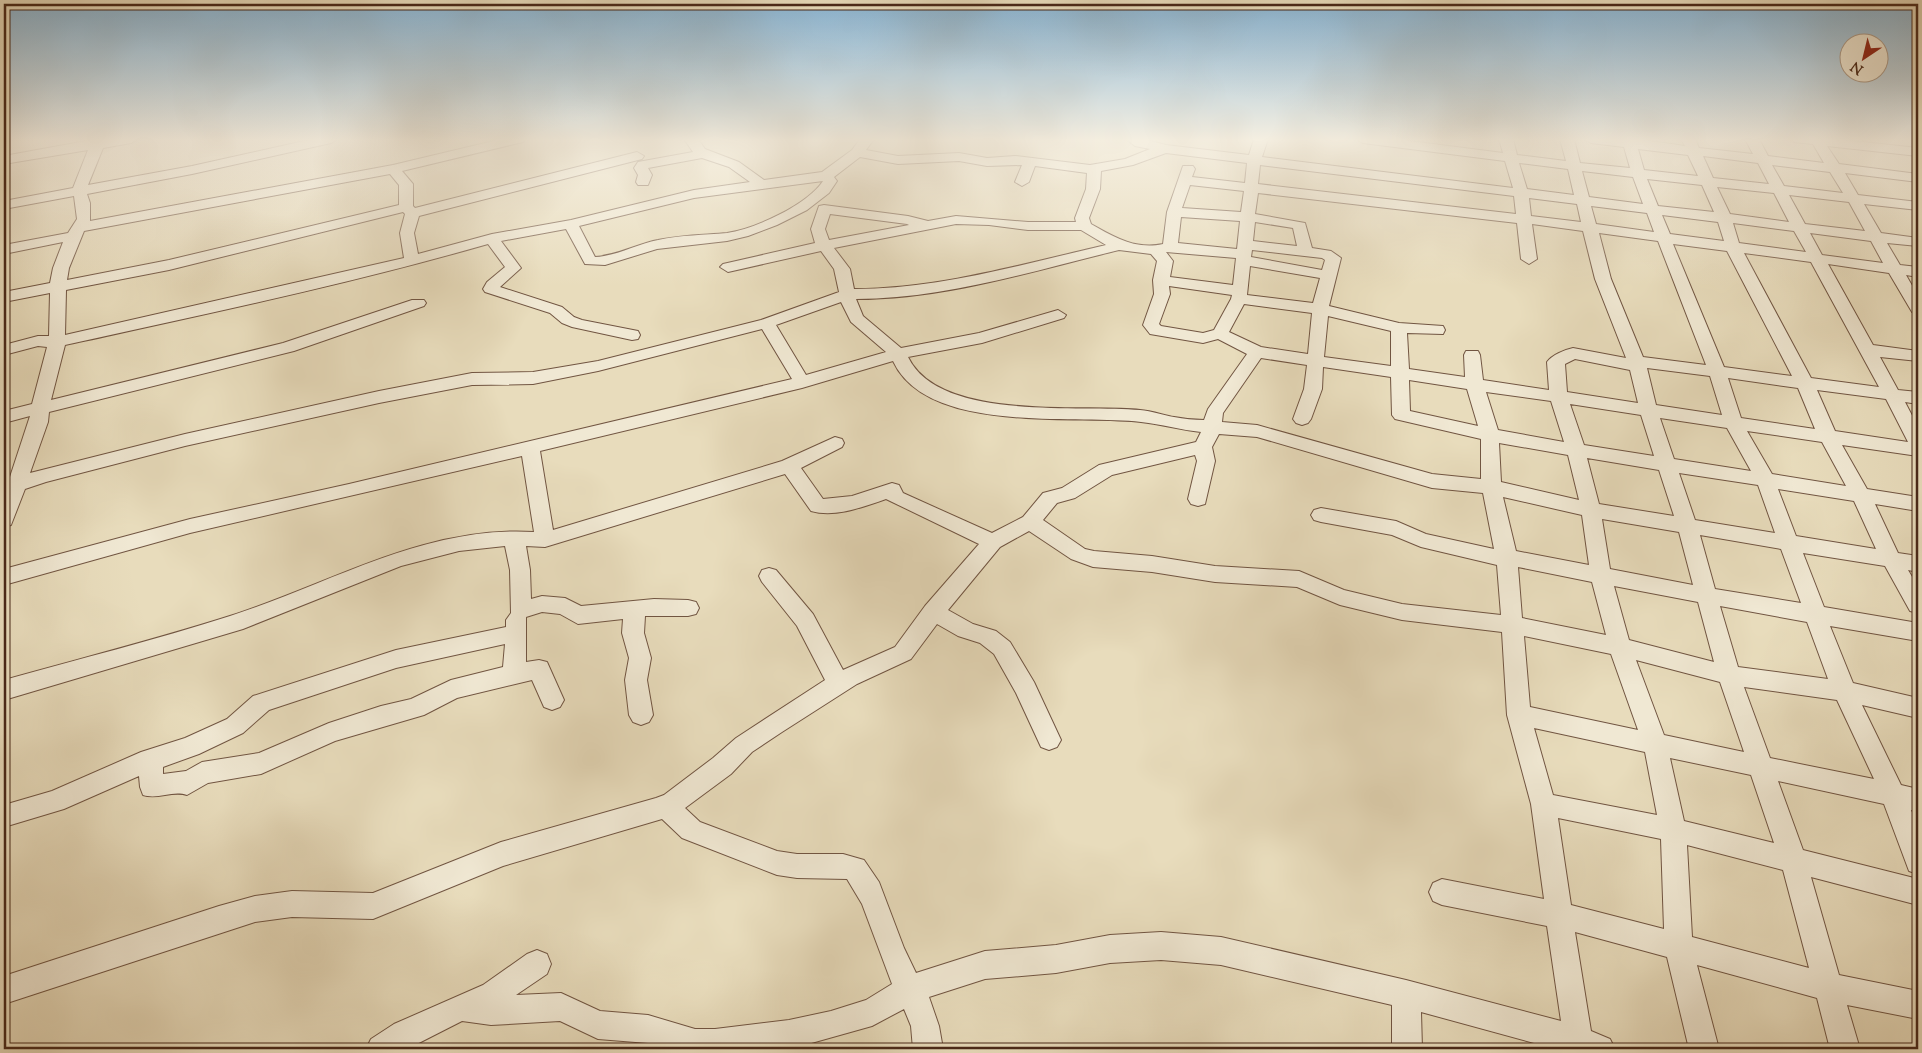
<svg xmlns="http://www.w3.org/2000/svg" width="1922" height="1053" viewBox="0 0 1922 1053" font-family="'Sorts Mill Goudy',serif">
	<rect width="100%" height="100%" fill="#e8dcbc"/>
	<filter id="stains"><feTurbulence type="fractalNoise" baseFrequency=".004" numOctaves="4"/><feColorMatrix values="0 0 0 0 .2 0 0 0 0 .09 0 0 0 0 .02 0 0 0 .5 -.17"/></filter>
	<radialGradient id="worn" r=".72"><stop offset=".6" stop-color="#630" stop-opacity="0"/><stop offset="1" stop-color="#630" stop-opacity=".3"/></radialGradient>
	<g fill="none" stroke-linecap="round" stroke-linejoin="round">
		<g stroke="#715542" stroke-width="2">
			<path id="street" d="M97,139H138L131,143L103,148L88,185L192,166L313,139H338L331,143L192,174L87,194L90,203V221L393,165L502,139H525L523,142L402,171L413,184V206L415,208L637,152L644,156L642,159L419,216L414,233L418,254L492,234L571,220L694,190L750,182L729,167L702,158L648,168L652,175L648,185H638L636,182L638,175L634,168L638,162L693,152L684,139H698L705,149L739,162L764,180L822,172L852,150L860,139H874L866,150L898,156L959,153L987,158L1015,156L1090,165L1125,159L1150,149L1135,146L1126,139H1143L1166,145L1249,155L1254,139H1268L1262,157L1513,188L1505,161L1363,143L1356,139H1394L1503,153L1499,139H1513L1517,155L1566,161L1560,139H1574L1580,163L1630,168L1624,147L1591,143L1584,139H1636L1685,146L1681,139H1695L1699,148L1753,154L1745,139H1759L1768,156L1824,163L1813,144L1794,142L1792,139H1835L1918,148V156L1827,146L1839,164L1918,174V182L1845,173L1858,195L1918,202V210L1864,204L1881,233L1918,238V246L1887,243L1900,265L1918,267V277L1906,275L1918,296V314L1912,312L1889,273L1828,264L1873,345L1918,351V361L1880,357L1898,390L1918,392V404L1905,402L1918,427V456L1842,445L1867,489L1918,497V511L1875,504L1898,553L1918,556V572L1908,570L1918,587V613L1910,611L1885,566L1803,553L1824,607L1918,623V641L1830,626L1853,683L1918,698V718L1862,705L1901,785L1918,789V811L1911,810L1918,828V874L1909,871L1884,804L1778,781L1803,850L1918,879V905L1811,877L1839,975L1918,991V1019L1847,1005L1860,1049H1830L1817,998L1697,965L1719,1049H1689L1667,957L1575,932L1591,1031L1610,1039L1615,1049H1556L1421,1012L1422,1049H1392V1005L1221,965L1161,960L1110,963L1056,973L985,979L929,997L939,1026L943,1049H913L911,1026L904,1009L872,1026L790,1049H666L648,1043L598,1039L560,1021L491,1025L462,1021L407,1049H366L371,1039L394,1024L483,985L527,954L537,950L547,954L551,964L547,974L516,995L561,993L600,1011L648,1015L695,1029H715L789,1020L831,1011L866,1000L892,984L862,904L847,879L797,878L777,875L682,838L662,819L503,866L373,919L292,917L255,922L4,1004V976L219,906L255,896L292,891L373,893L501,842L656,798L664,795L713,758L736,738L825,680L797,626L762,582L759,576L762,570L769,568L776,570L813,614L843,670L895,647L925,606L979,544L886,499C863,507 835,518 811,511L785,474L545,547L526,546L530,570L531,599L542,596L565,598L581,606L654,599L688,600L696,602L699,608L696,614L688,616H645L644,633L651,658L647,680L653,715L649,722L641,725L633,722L629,715L625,680L629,658L622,633L623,619L578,624L560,614L542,612L526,617V662L539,660L547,662L564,700L560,707L552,710L544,707L532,680L457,698L424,715L335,741L261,774L208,783L187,795C172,790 158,800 143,795L140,787L139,776L64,809L4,827V805L52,791L141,752L185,738L227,719L253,696L396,650L506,627V620L511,613L510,570L505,546L459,551L401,566L243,629L4,700V680C79,659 155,640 230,616C330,584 425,525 534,532L522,456L190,533L4,585V569L190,519L349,484L792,379L762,329L598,371L533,384L472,385L379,403L185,446L46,482L25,489L11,525L4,527V482L9,480L30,416L4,423V411L32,404L47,347L38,346L4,355V345L38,336H49L50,293L4,302V292L50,283L53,268L63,242L4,254V245L68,233L77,219L74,196L4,209V201L73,188L88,150L4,164V156ZM1638,149L1688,155L1698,176L1644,170ZM1166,153L1247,163L1245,183L1192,177L1195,169L1193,166H1183L1167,212L1163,244C1135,250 1114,237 1091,224L1089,218L1100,189L1101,171L1133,165ZM1703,156L1758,163L1769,184L1713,178ZM860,157L898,164L959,161L987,166L1022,165L1015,182L1022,186L1029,182L1035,166L1087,173L1086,189L1075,218L1076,222H1028L956,216L928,221L908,216L824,205L819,206L811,229L815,243L723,264L720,267L728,272L821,251L834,269L839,292L761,320L598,361L533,372L472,373L379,391L185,434L30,473L48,422L49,412L294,351L424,306L426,303L424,300H412L283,343L51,400L65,345C206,314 349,284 488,244L505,267L487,282L483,289L485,292L550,313L562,323L572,327L632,340L638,339L640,335L638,331L582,320L574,317L562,307L500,287L521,268L501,241L566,229L585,264L605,265L657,249L727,241L748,236L777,225L807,210L829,193L837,181L834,177ZM1519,163L1568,169L1574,195L1527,189ZM1260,165L1514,196L1516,214L1258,184ZM1772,165L1830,172L1843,193L1784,186ZM1582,171L1633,177L1643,204L1589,197ZM390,174L399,185V205L169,260L67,280L69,268L84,231ZM1647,179L1702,185L1714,212L1658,206ZM823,181C807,205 755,229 727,233C704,235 681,235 658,240C637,244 617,256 595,257L579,226L694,198ZM1190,185L1244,191L1241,212L1182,208ZM1717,187L1774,193L1789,222L1730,214ZM1258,193L1517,223L1521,259L1529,264L1537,259L1532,224L1583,231L1595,279L1626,358L1573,348C1564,350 1552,355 1547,362L1549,390L1483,380L1480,355L1478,351H1466L1464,355L1465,377L1409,369L1407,333L1443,334L1445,330L1443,326L1399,323L1329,306L1341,258L1331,251L1312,248L1305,223L1255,214ZM1789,195L1849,202L1865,231L1805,224ZM1529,198L1577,204L1581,222L1531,216ZM1591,206L1647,213L1654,232L1596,224ZM403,212L405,214L400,233L404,258L65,335L66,290L169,270ZM830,214L907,224L909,225L829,240L825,229ZM1662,215L1718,222L1724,241L1670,234ZM1181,217L1240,221L1237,249L1178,243ZM1255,222L1293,228L1297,246L1253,241ZM1733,223L1794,231L1806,252L1739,243ZM956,224L989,225L1028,230H1081L1106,245C1023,264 939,289 854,289L850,269L834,248ZM1599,233L1658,241L1706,365L1643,357L1611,279ZM1810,233L1871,241L1883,263L1822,255ZM1673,244L1727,251L1792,376L1724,367ZM1119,250L1151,254L1157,261L1153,280L1154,294L1143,325L1150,334L1203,343L1218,339L1247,354L1208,409L1204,420C1194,420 1184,419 1174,417C1163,415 1152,411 1140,410C1080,404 939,422 908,357L982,343L1064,318L1066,315L1058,310L979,333L901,348L863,316L856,299C945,299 1033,271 1119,250ZM1252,250L1322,258L1325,260L1322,270L1251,257ZM1166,252L1236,258L1233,285L1170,277L1173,261ZM1744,253L1811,262L1879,387L1811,378ZM1250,266L1320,278L1313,303L1247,295ZM1169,286L1232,295L1231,299L1214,330L1203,333L1161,326L1159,324L1170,294ZM841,302L851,322L886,352L806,375L776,325ZM1244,304L1312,313L1308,354L1261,347L1229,332ZM1328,316L1391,331V366L1324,357ZM1261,358L1307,365L1304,389L1293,419L1296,423L1302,425L1308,423L1311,419L1322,389L1323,367L1391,377L1392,415L1395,419L1481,439V479L1432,474L1257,425L1222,422L1223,413ZM1575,359L1630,370L1638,403L1567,392L1565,364ZM893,361C927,435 1074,414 1141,422C1161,424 1181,430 1201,432L1196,442L1099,465L1062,488L1043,493L1023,517L992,533L903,493L899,485L892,483L852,496L823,499L801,468L842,447L844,443L842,439L835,437L782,461L553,530L540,451L802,388ZM1647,368L1710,376L1722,415L1656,405ZM1728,378L1798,388L1815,429L1741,418ZM1409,380L1467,389L1478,426L1410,411ZM1817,390L1886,399L1908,442L1835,431ZM1486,392L1551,401L1564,442L1498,430ZM1570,404L1641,415L1654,456L1584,445ZM1660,418L1727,428L1751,471L1674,459ZM1747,431L1822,442L1846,486L1772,474ZM1219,434L1257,437L1432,488L1483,493L1494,549L1426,534L1396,521L1321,508L1314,510L1311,515L1314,520L1321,522L1392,535L1421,547L1497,565L1501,615L1402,604L1344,590L1299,571L1215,566L1152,556L1094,551L1085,549L1043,520L1057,503L1075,498L1112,475L1195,455L1197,461L1188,499L1191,504L1198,506L1205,504L1215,461L1212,447ZM1499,443L1568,455L1579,500L1501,482ZM1587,458L1659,470L1674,516L1599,504ZM1679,473L1758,485L1775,533L1695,520ZM1778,489L1854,501L1876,549L1796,536ZM1503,497L1582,515L1589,565L1516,551ZM1602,519L1679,532L1693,585L1610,569ZM1029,531L1071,559L1093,567L1152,572L1215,582L1297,587L1340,605L1402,620L1502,632L1507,715L1531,804L1544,899L1442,879L1433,883L1429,892L1433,901L1442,905L1547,926L1561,1021L1406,980L1221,937L1161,932L1110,935L1056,945L985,951L916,973L904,948L879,882L864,860L843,854H797L777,851L700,822L685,808L731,774L752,752L782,732L857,684L911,659L937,624L958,636L980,643L994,654L1016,693L1041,747L1049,750L1057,747L1061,740L1034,682L1010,642L996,631L973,624L948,610L1000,547ZM1700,535L1781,549L1801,603L1715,589ZM1518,567L1592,582L1606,635L1522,618ZM1614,586L1698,602L1714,662L1629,640ZM1720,606L1807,622L1828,679L1738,667ZM1524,636L1611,654L1638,730L1530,707ZM505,644L503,667L451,680L411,699L381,706L329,723L259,753L202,762L186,771L163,774V767L199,754L243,733L269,710L396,668ZM1636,660L1720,682L1744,752L1664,735ZM1744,687L1837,700L1874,779L1770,758ZM1534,728L1645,752L1657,815L1553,795ZM1670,758L1751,775L1774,843L1684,821ZM1558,818L1661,839L1664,929L1571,905ZM1687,845L1783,870L1809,968L1692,937Z"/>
		</g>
		<use href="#street" fill="#f0e8d3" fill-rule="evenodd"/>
	</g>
	<linearGradient id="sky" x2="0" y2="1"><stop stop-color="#89b6d6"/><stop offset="0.49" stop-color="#f5efe1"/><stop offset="1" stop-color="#f5efe1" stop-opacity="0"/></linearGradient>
	<rect width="1922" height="286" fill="url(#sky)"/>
	<rect width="1922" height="1053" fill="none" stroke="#e8dcbc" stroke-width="20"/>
	<rect x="5" y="5" width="1912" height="1043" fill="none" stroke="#492819" stroke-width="2.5"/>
	<rect x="10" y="10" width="1902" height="1033" fill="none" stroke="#492819"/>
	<g transform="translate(1864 58) rotate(215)"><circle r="24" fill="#f0e8d3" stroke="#ad9b89"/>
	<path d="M0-4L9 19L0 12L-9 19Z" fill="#8f2418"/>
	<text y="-8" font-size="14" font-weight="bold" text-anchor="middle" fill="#492819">N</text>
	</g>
	<rect width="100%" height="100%" filter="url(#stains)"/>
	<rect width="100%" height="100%" fill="url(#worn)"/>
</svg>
